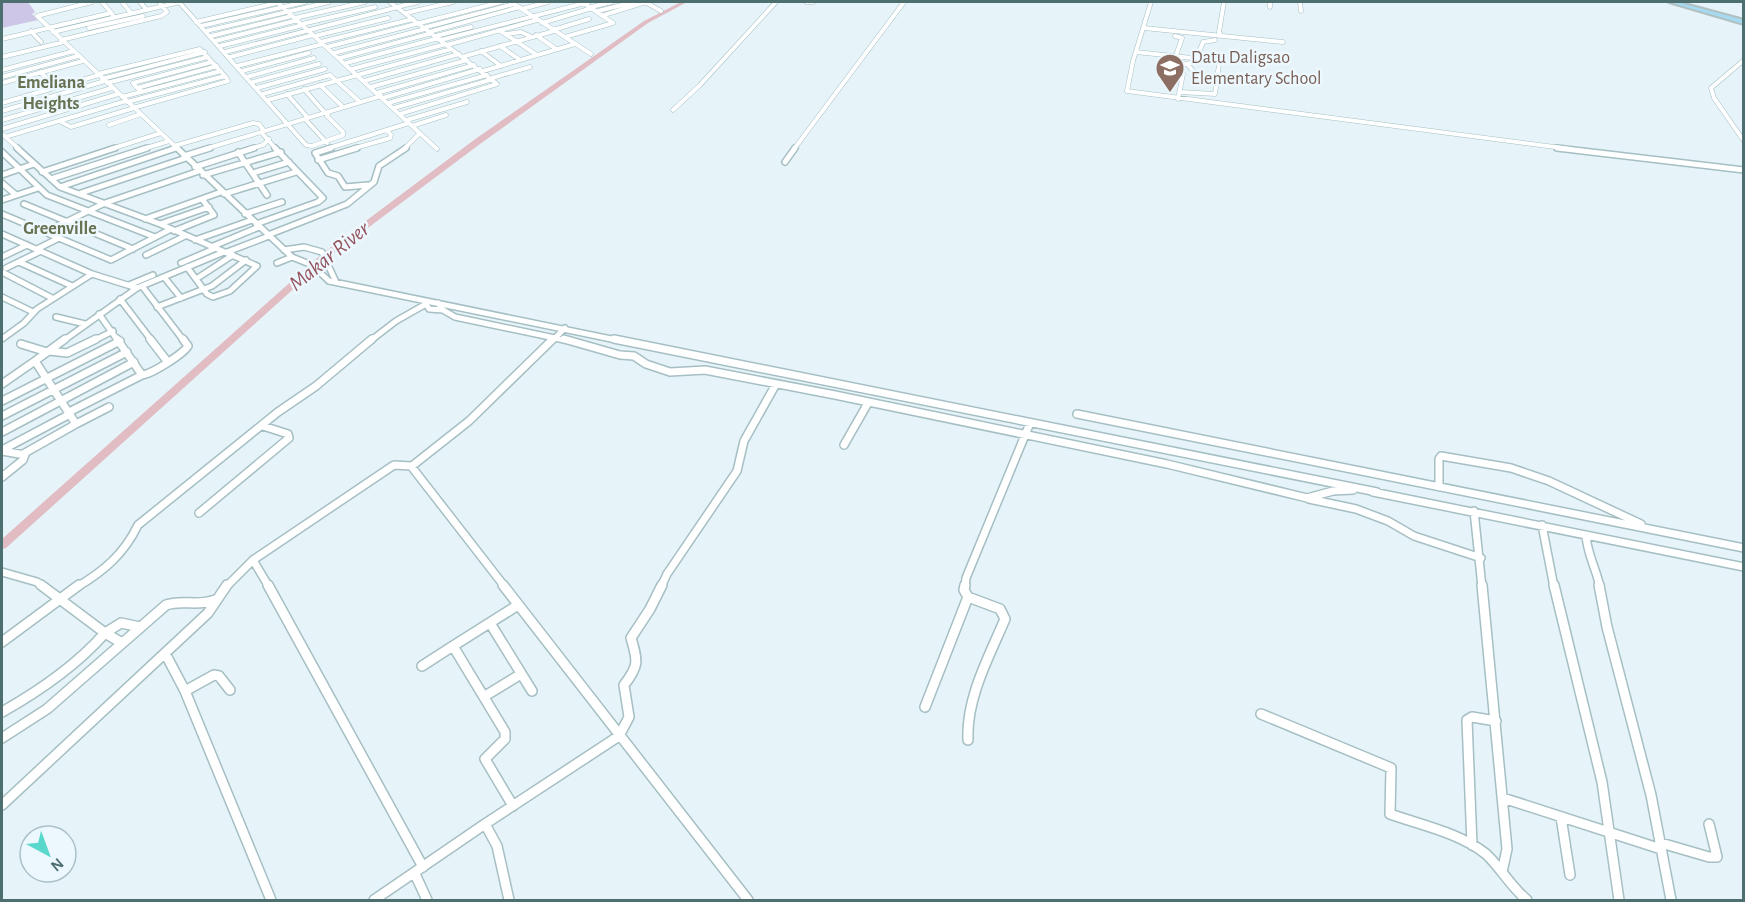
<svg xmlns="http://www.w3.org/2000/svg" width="1745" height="902" viewBox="0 0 1745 902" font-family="'Alegreya Sans',sans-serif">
	<rect width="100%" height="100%" fill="#e6f4fa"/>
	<path fill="#cec6e6" d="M2,2H28L35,12L32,14L38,20L2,28Z"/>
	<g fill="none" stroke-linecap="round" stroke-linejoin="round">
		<path fill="#e1bcc3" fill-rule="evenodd" d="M681,2H687L648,23L480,144L329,257L6,548L2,549V539L323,253L474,140L644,21Z"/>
		<g stroke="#a5bfc3" stroke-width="5">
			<path id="street-far3" d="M92,2L37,16L178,149
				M102,2L113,15
				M122,2L131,13
				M140,2L147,10
				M179,2L306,145L312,146L343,135V132L327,116L329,112
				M277,2L437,149
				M390,2L497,84L400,114
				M511,2L591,54
				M806,2H813
				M1151,2L1133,61L1127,91L1570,149
				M1270,2V7
				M1300,2L1301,11
				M647,3L661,11
				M397,7L418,2
				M591,7L612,2
				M522,9L548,2
				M598,11L634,2
				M406,13L453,2
				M604,15L646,2
				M295,18L365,2
				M196,22L281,2
				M542,23L592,8
				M302,24L375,7
				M201,26L305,2
				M89,28L143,16
				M423,28L514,4
				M1144,28L1283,42
				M499,30L537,55
				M553,30L589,19
				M31,31L41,42
				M206,31L329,2
				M53,32L180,2
				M429,32L520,7
				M506,34L521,32L532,37
				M536,35L556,49
				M1221,35L1219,32L1224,2
				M211,36L292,16
				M315,36L388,18
				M436,36L471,27
				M1175,36L1182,38L1172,67L1183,74L1178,99
				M565,37L613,23L582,2
				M2,39L111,13
				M61,40L161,16L167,12L159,2
				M441,40L589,2
				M215,41L298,20
				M321,42L413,19
				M447,45L537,20
				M220,46L303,25
				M500,46L520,60
				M327,47L501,2
				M481,51L501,66
				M225,52L398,7
				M1136,52L1220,61
				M334,53L425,29
				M2,57L64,42
				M230,57L313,35
				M462,57L554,31
				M340,58L432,33
				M1744,60L1711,88L1714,98L1744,141
				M346,63L439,38
				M1187,64L1195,73L1217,78
				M237,66L323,44
				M1172,67L1195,62L1203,42L1215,40
				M352,69L446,44
				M2,70L74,51
				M242,71L309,53
				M483,71L575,44
				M40,72L57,87
				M98,74L200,49L225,76L127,102
				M2,77L78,56
				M247,77L314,58
				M492,78L530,67
				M102,79L205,52
				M364,81L459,54
				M253,82L319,64
				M2,83L83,61
				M107,83L208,57
				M320,85L343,107
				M371,87L467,60
				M137,88L133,83L212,62
				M257,88L325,69
				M304,89L325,113
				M142,92L137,88L217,66
				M1180,92L1215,94L1220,57
				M377,93L474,65
				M263,94L330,75L360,102
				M287,94L308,118
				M122,97L221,71
				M383,98L480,69
				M268,100L451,49
				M2,103L99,75
				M388,103L487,75
				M133,108L228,81L225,76
				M394,108L493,79
				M673,110L700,85L776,2
				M2,111L105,81
				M305,119L327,143
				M2,120L112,88
				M407,120L467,102
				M59,121L71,127L134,108
				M109,125L141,114
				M412,126L446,115
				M2,129L118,94
				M261,132L276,149
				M2,134L19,149
				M5,137L126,101
				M174,146L253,123L259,124L264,131
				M111,149L161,133
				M143,149L169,141
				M172,149L176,148
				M205,149L381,96
				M249,149L263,145L269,139
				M326,149L409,123
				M352,149L390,138L391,135L387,130
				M404,149L420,133
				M794,149L904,2"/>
		</g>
		<g stroke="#a5bfc3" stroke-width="8">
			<path id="street-far2" d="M17,148L60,187L160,224L257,266L230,291L213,297L207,294L187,267
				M177,148L292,257L312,265L329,281L621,341
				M331,148L315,153L328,173L338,176L345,187L368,185
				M1557,148L1744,170
				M2,152L47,195L155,237
				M238,152L267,195
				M184,156L210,148
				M318,160L357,148
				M785,162L795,148
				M195,167L254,148
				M42,172L115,148
				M253,173L289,162
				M2,175L34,164
				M203,175L281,152
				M51,179L147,148
				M2,183L16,195
				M60,187L176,148
				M81,193L186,158
				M224,194L296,172
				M2,200L38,188
				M24,204L133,249
				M2,214L111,260L171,229
				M245,214L282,202
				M145,219L221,192
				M160,224L209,207
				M256,224L318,202L323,198L275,148
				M174,231L214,215L202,199
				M45,232L105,203L199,171
				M2,234L92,274L137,288L63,341
				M268,235L347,204L374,182L379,166L406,148
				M195,240L252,220
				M211,247L259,227
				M37,249L59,238
				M284,250L304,247L322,252L336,282
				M227,252L269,236
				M146,255L185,236
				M2,257L27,245
				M19,262L72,286
				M181,263L216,248
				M277,263L292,257
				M6,268L41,251
				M2,272L52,298
				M164,277L181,298
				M196,279L233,255
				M129,285L153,275
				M142,286L184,341
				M137,288L224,252
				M2,297L33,312
				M120,299L152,341
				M438,303L443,310L455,317L569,341
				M157,307L212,286L246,260
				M99,314L118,341
				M56,317L85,324
				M2,339L24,323L37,309L92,274
				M93,341L113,331
				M370,341L396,321L426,304L429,309L443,310
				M552,341L565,328"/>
		</g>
		<g stroke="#a5bfc3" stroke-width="10">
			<path id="street-far1" d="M65,339L35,361L76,424L109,407
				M150,339L167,361
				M564,339L620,355L634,356L646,364L670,372L705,370L835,395L1167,464L1307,498L1333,491L1353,490
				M614,339L1377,492
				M21,344L47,352
				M49,351L67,353L96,339
				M142,375C152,374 183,354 188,346L183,339
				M2,384L35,361
				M2,401L120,341
				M69,412L142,375L117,339
				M1077,414L1744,548
				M2,416L127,352
				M2,432L134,362
				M844,445L868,403
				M2,450L70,414
				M2,451L25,455L23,460L2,477
				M23,454L76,424
				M412,466L469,421L553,339
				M1439,487V459L1441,456L1511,468L1549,481L1641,524
				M1373,492L1744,567
				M1309,499L1356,509L1388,521L1414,536L1481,558
				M1474,511L1482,587
				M199,513L289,438L288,434L263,426
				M1542,525L1554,587
				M1586,535C1587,554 1596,568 1600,587
				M253,560L269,587
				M2,572L37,582L43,587
				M77,587C104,571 124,554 138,525L278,412L316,386L372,339
				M226,587L253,560L394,465L411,466L505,587
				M661,587L667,574L737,471L744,441L776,384
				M965,587L966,578L1030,423"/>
		</g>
		<g stroke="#a5bfc3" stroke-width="12">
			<path id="street" d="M268,585L423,867
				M503,585L748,900
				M1482,585L1507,849L1502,872
				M1554,585L1602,782L1619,900
				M1599,585L1607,627L1651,795L1671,900
				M968,597L1000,609L1005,619C989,657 966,698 968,740
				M490,623L532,691
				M2,642L79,585
				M122,643L105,633L121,623L140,627
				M165,653L185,691L271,900
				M422,666L453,646
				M185,691L214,675L219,676L230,690
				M485,696L521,674
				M925,707L968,597L964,590L965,585
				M2,712C41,690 76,666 105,633L41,585
				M1261,714L1391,768L1390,814C1421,825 1460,833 1486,854C1501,868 1511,887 1527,900
				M2,738L47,709L166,605C182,599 197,607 215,600
				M1503,798L1661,849
				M2,805L208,613L227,585
				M513,806L485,759L505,739V732L453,646L518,605
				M1561,817L1570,875
				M485,824L619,736L629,717L624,685C639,666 638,661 631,638L650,609L662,585
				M1661,843L1709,857H1717L1709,824
				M1472,845L1467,720L1472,717L1496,721
				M415,874L427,900
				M374,900L485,824L497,846L509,900"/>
		</g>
		<g stroke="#b1c0c0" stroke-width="4">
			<path id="primary" d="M1669,2H1677L1744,20V24Z"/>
		</g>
		<use href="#street-far3" stroke="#fff" stroke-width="4"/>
		<use href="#street-far2" stroke="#fff" stroke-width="5"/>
		<use href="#street-far1" stroke="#fff" stroke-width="7"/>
		<use href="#street" stroke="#fff" stroke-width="9"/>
		<use href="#primary" fill="#a5daf2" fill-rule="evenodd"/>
	</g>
	<defs>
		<g id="school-pin" transform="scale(1.5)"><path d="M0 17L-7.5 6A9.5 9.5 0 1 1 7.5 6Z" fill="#8d6e63" stroke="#ecf8fd"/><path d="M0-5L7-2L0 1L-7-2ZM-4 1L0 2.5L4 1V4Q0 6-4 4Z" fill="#fff"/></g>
	</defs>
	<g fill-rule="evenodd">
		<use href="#school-pin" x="1170" y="68"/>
	</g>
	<g text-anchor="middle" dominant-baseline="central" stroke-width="5" stroke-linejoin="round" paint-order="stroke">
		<g font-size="18" fill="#785e54" stroke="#ecf8fd" text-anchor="start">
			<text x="1191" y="58">Datu Daligsao<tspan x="1191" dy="21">Elementary School</tspan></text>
		</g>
		<g font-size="18" font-weight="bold" fill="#687253" stroke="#ecf8fd">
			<text x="51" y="83">Emeliana<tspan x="51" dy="21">Heights</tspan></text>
			<text x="60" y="229">Greenville</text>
		</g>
		<g font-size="22" font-style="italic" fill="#95535e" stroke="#ecf8fd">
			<text transform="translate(329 256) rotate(-39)">Makar River</text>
		</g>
	</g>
	<rect width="1745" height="902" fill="none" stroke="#4d6f70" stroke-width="6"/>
	<g transform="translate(48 854) rotate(139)"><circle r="28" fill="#ecf8fd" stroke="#acc1c5" stroke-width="1.5"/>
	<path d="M0-4.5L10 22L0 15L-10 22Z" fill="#57d8cb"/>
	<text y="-9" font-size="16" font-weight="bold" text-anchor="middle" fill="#4d6f70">N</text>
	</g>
</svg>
